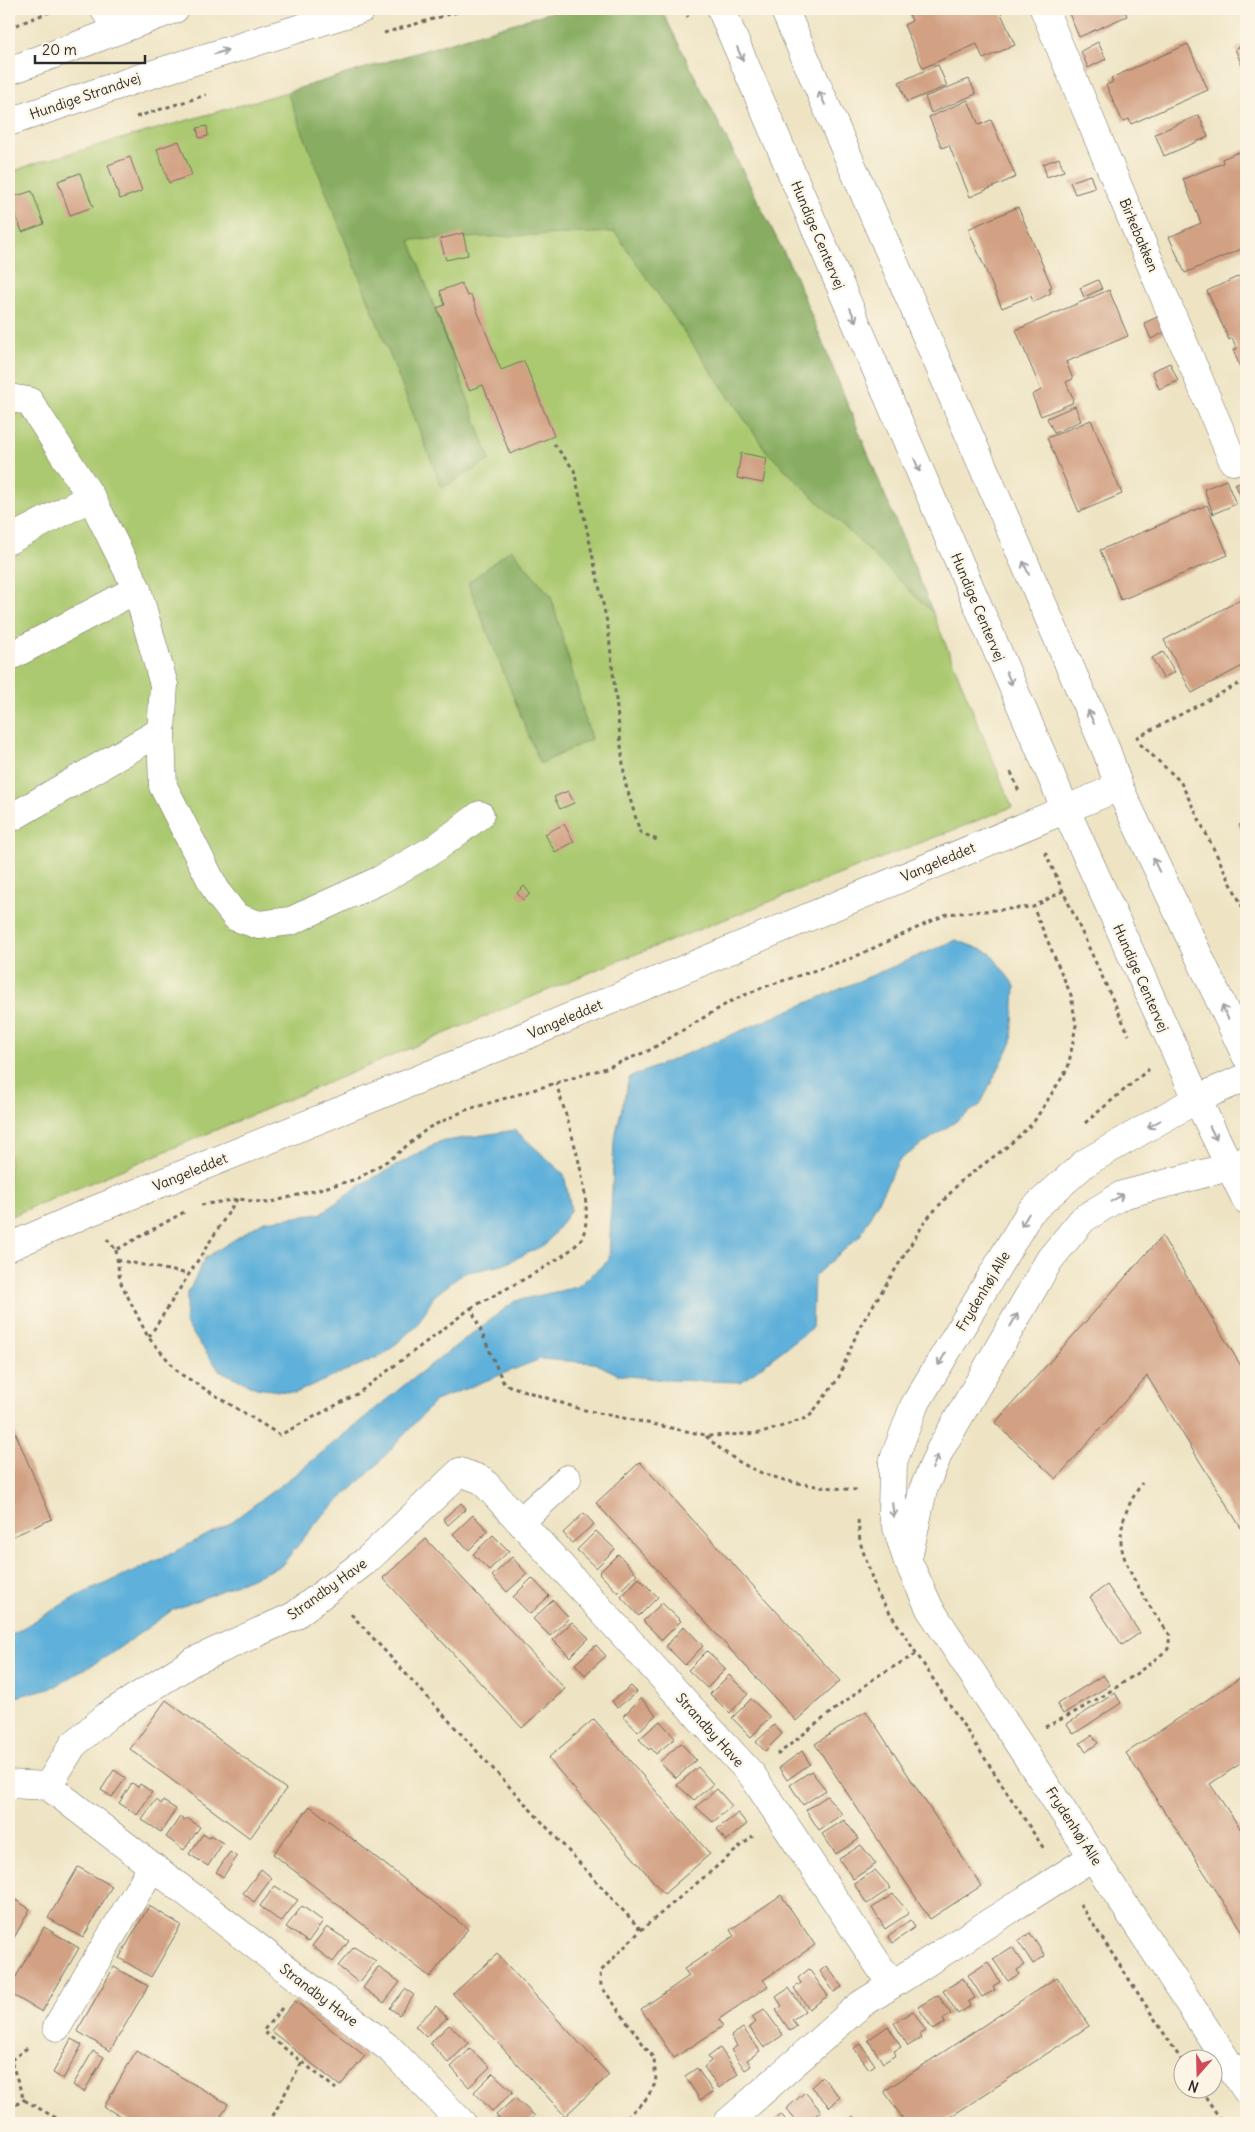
<svg xmlns="http://www.w3.org/2000/svg" width="1255" height="2132" viewBox="0 0 1255 2132" font-family="Delius,sans-serif">
	<rect width="100%" height="100%" fill="#fcf5e5"/>
	<filter id="ink" filterUnits="userSpaceOnUse"><feTurbulence type="fractalNoise" baseFrequency=".02" numOctaves="2"/><feDisplacementMap in="SourceGraphic" scale="10" xChannelSelector="R" yChannelSelector="G"/><feConvolveMatrix kernelMatrix="1 2 1 2 8 2 1 2 1" color-interpolation-filters="sRGB"/></filter>
	<filter id="wash" filterUnits="userSpaceOnUse"><feTurbulence type="fractalNoise" baseFrequency=".0096" numOctaves="4" result="noise"/><feDisplacementMap in="SourceGraphic" scale="20" xChannelSelector="R" yChannelSelector="G"/><feGaussianBlur stdDeviation="1.12" result="paint"/><feColorMatrix in="noise" values="0 0 0 0 0 0 0 0 0 0 0 0 0 0 0 0 0 1.4 0 .05"/><feComposite in="paint" operator="in"/></filter>
	<g filter="url(#wash)">
		<rect width="100%" height="100%" fill="#eee4c4"/>
		<path fill="#abc970" stroke="#6b7a4e" d="M561,9H661L794,273L1012,807L603,967L9,1217V173L33,164L287,92Z"/>
		<path fill="#88ad62" stroke="#5a6c46" d="M561,9H661L794,273L933,613L767,452L615,232L410,240L490,460L442,488L287,92Z
			M511,549L551,596L591,739L540,764L468,583Z"/>
		<path fill="#5fb0da" stroke="#456e82" d="M956,940L990,953L1015,986L1012,1042L980,1105L899,1160L860,1236L814,1276L812,1328L741,1382L667,1380L619,1375L595,1363L540,1359L435,1401L371,1471L321,1517L281,1566L171,1611L109,1655L56,1686L9,1699V1636L77,1596L154,1562L227,1525L297,1473L408,1382L515,1301L577,1287L609,1260L614,1141L629,1078Z
			M515,1130L564,1174L571,1210L546,1244L503,1265L464,1273L434,1296L418,1324L385,1354L295,1393L256,1388L219,1370L185,1323L187,1295L205,1258L264,1221L320,1214L364,1183L439,1142Z"/>
		<g id="blocks">
			<path fill="#d2a083" d="M907,9H999L1015,45L983,59L977,44L923,68L904,25L912,21Z
				M1067,9H1124L1127,16L1079,37Z
				M1098,42L1106,59L1088,68L1081,51Z
				M1188,44L1208,90L1131,124L1129,119L1123,122L1106,85L1113,82L1111,78Z
				M1246,44V75L1235,49Z
				M938,65L947,86L907,102L899,82Z
				M969,79L976,94L931,113L925,97Z
				M968,100L979,125L991,120L1016,177L970,197L949,145L942,148L929,117Z
				M1199,115L1208,137L1164,156L1155,134Z
				M207,126L208,136L199,138L197,128Z
				M179,141L192,175L169,183L157,149Z
				M1246,149V247L1185,273L1169,237L1201,223L1183,179L1223,163L1222,159Z
				M130,157L142,191L120,199L108,165Z
				M1059,158L1064,171L1047,177L1043,164Z
				M80,173L93,207L70,215L58,181Z
				M1090,175L1095,188L1075,194L1070,182Z
				M32,191L44,224L22,232L10,198Z
				M1018,207L1052,287L1049,288L1051,293L1033,302L1031,296L1002,308L968,229Z
				M463,233L468,255L446,260L440,239Z
				M1246,273V381L1233,350L1237,349L1232,338L1229,340L1207,291Z
				M1098,280L1102,289L1084,297L1080,288Z
				M461,283L467,296L471,295L501,370L524,361L554,436L510,454L483,385L469,390L437,308L445,305L440,291Z
				M1109,290L1128,336L1066,362L1073,379L1066,382L1073,398L1072,403L1041,416L1032,395L1041,390L1016,330Z
				M1162,315L1169,330L1151,339L1144,323Z
				M1170,363L1178,381L1159,389L1152,371Z
				M1075,406L1081,421L1054,433L1047,418Z
				M1091,420L1122,494L1079,512L1047,438Z
				M741,453L767,458L763,483L737,478Z
				M1246,479V507L1235,484Z
				M1226,480L1236,504L1213,514L1204,489Z
				M1207,505L1228,555L1121,600L1100,550Z
				M1246,597V664L1192,693L1164,640Z
				M1163,652L1175,672L1163,678L1152,658Z
				M568,791L574,803L560,809L554,797Z
				M1246,821V838L1239,825Z
				M564,824L574,842L555,852L545,834Z
				M524,886L530,894L523,900L517,893Z
				M1162,1236L1246,1374V1536L1147,1376L1056,1479L995,1423Z
				M9,1418L52,1519L9,1538Z
				M640,1462L840,1681L796,1721L596,1503Z
				M461,1503L466,1509L448,1525L443,1519Z
				M584,1513L594,1524L572,1543L563,1533Z
				M473,1515L488,1531L469,1550L453,1534Z
				M596,1531L615,1549L596,1568L577,1550Z
				M493,1535L509,1551L489,1570L473,1554Z
				M426,1539L565,1689L522,1728L383,1578Z
				M618,1554L637,1574L618,1593L599,1573Z
				M512,1557L527,1574L507,1592L492,1576Z
				M532,1578L549,1596L530,1614L513,1597Z
				M639,1578L658,1597L639,1616L621,1597Z
				M1107,1585L1140,1633L1122,1645L1090,1597Z
				M553,1600L569,1618L550,1636L533,1619Z
				M662,1603L681,1621L662,1640L643,1621Z
				M572,1622L589,1638L570,1657L553,1640Z
				M684,1626L703,1646L685,1665L666,1646Z
				M596,1645L606,1656L585,1675L575,1664Z
				M707,1651L726,1669L707,1688L688,1670Z
				M1246,1674V1760L1210,1784L1246,1837V1936L1126,1753Z
				M729,1675L748,1694L730,1713L710,1694Z
				M1103,1675L1110,1685L1063,1714L1057,1704Z
				M631,1686L637,1692L617,1708L612,1701Z
				M1115,1693L1121,1703L1074,1734L1067,1724Z
				M641,1698L656,1715L638,1732L623,1716Z
				M751,1699L770,1717L751,1737L732,1718Z
				M166,1700L286,1789L250,1838L130,1749Z
				M866,1711L981,1886L930,1919L815,1744Z
				M594,1719L710,1854L664,1894L548,1758Z
				M660,1721L675,1738L656,1754L651,1748L649,1750L639,1739Z
				M774,1725L782,1734L765,1751L756,1742Z
				M1092,1735L1098,1743L1086,1752L1080,1743Z
				M681,1743L696,1760L676,1778L659,1762Z
				M802,1751L810,1764L787,1780L779,1768Z
				M698,1767L713,1784L694,1800L677,1785Z
				M114,1770L126,1778L112,1797L101,1790Z
				M811,1771L826,1790L803,1805L790,1785Z
				M132,1783L138,1787L140,1784L152,1792L137,1815L119,1803Z
				M717,1789L732,1806L713,1822L696,1807Z
				M827,1796L842,1814L819,1830L806,1810Z
				M156,1800L162,1804L163,1801L176,1809L161,1832L142,1820Z
				M310,1806L468,1929L430,1977L273,1854Z
				M738,1813L747,1824L726,1841L717,1829Z
				M180,1817L185,1821L187,1818L200,1827L184,1850L166,1837Z
				M844,1820L859,1839L836,1854L822,1834Z
				M203,1834L209,1838L210,1835L223,1843L208,1866L189,1854Z
				M861,1845L876,1864L853,1879L839,1859Z
				M230,1852L237,1857L223,1877L216,1872Z
				M78,1867L112,1886L83,1938L48,1918Z
				M261,1869L272,1878L254,1902L243,1893Z
				M875,1870L891,1888L867,1904L854,1884Z
				M275,1886L298,1900L281,1922L260,1906Z
				M893,1894L909,1913L885,1929L872,1908Z
				M781,1895L815,1945L763,1980L768,1986L719,2019L723,2026L674,2058L641,2009L689,1976L684,1969L734,1936L730,1930Z
				M9,1896L30,1909L9,1947Z
				M149,1906L181,1925L151,1977L119,1958Z
				M302,1906L323,1921L308,1942L286,1927Z
				M910,1920L915,1927L893,1943L888,1936Z
				M44,1927L79,1948L42,2012L9,1993V1989Z
				M327,1927L349,1941L333,1962L312,1946Z
				M1030,1933L1045,1956L1033,1964L1018,1941Z
				M354,1947L376,1961L359,1983L338,1966Z
				M1012,1947L1025,1965L1017,1970L1019,1974L1008,1981L993,1959Z
				M497,1954L609,2075L565,2116L453,1994Z
				M988,1962L1000,1982L993,1986L995,1990L982,1997L968,1975Z
				M827,1966L842,1987L834,1992L820,1971Z
				M114,1967L148,1986L110,2051L77,2031Z
				M378,1967L400,1982L384,2003L363,1988Z
				M809,1969L828,1996L809,2009L794,1988L801,1983L798,1978Z
				M1057,1977L1089,2026L941,2123H906L884,2091Z
				M963,1978L975,1998L968,2002L970,2006L958,2014L943,1991Z
				M789,1988L805,2011L792,2020L797,2026L790,2031L776,2010L782,2006L776,1997Z
				M405,1989L414,1995L399,2015L390,2008Z
				M938,1995L951,2014L943,2019L945,2023L933,2030L918,2007Z
				M295,2001L365,2056L340,2086L271,2031Z
				M436,2006L447,2018L426,2037L415,2026Z
				M764,2009L783,2035L764,2048L749,2027L756,2022L752,2017Z
				M913,2011L926,2031L919,2035L921,2038L908,2046L894,2023Z
				M449,2025L469,2043L448,2063L430,2043Z
				M888,2026L901,2047L894,2051L896,2055L883,2063L868,2040Z
				M743,2028L760,2051L747,2060L751,2066L745,2070L731,2050L737,2046L731,2036Z
				M71,2039L82,2045L63,2079L53,2073Z
				M861,2044L875,2065L869,2069L854,2048Z
				M720,2048L738,2074L719,2088L704,2067L711,2061L708,2057Z
				M470,2049L490,2067L469,2087L451,2067Z
				M93,2051L104,2057L84,2092L73,2085Z
				M136,2051L228,2104L217,2123H133L104,2107Z
				M697,2068L713,2092L700,2100L685,2076Z
				M493,2073L513,2092L492,2111L474,2092Z
				M822,2077L840,2097L830,2107L811,2087Z
				M805,2092L821,2111L813,2118L815,2120L812,2123H798L786,2109Z
				M515,2098L535,2116L527,2123H503L496,2115Z
				M781,2114L788,2123H770Z
				M853,2116L860,2123H845Z"/>
		</g>
	</g>
	<g filter="url(#ink)">
		<use href="#blocks" fill-opacity="0" stroke="#6f6c61" stroke-width="1"/>
		<g fill="none" stroke-linecap="round" stroke-linejoin="round">
			<g stroke="#6f6c61" stroke-width="29">
				<path id="minor" d="M104,9L118,30
					M721,9L1065,808L1197,1099L1246,1200
					M784,9L1107,752L1119,787L1246,1056
					M1044,9L1233,461
					M9,398L29,401L91,497L137,589L164,685L161,731L163,786L218,894L236,917L259,925L291,921L380,880L436,848L480,815
					M9,540L91,497
					M9,657L137,589
					M9,819L161,731
					M1246,1077L1197,1099L1085,1163L1030,1212L914,1406L893,1462L892,1512L907,1559L930,1609L1246,2090
					M9,1247L87,1213L501,1046L1119,787
					M521,1521L567,1479
					M908,1558L923,1490L940,1450L1050,1259L1083,1219L1122,1195L1229,1167L1245,1160
					M9,1784L48,1786
					M48,1786L73,1745L108,1715L192,1662L294,1616L367,1560L460,1472L482,1480L752,1775L891,1984
					M48,1786L390,2049L462,2123
					M57,2027L152,1867
					M727,2123L860,2005L1094,1856"/>
			</g>
			<g stroke="#6f6c61" stroke-width="29">
				<path id="major" d="M9,71L175,9
					M9,122L140,78L362,9"/>
			</g>
			<path stroke="#6f6c61" stroke-width="3" stroke-dasharray="4 4" stroke-linecap="butt" d="M683,9L688,17
				M9,28L57,9
				M384,33L468,9
				M136,117L206,95
				M554,444L574,470L608,627L625,782L640,832L659,841
				M1136,738L1246,680
				M1140,744L1180,781L1246,914
				M1011,772L1020,794
				M1045,852L1129,1035
				M1085,1123L1149,1069
				M201,1205L238,1199L268,1203L357,1179L392,1158L428,1128L466,1110L606,1068L648,1051L733,1000L764,987L852,958L947,914L1033,907L1063,891
				M107,1239L116,1250L186,1211
				M116,1250L120,1281L148,1337L179,1373L280,1435L357,1394L471,1308L504,1384L580,1409L710,1436L762,1433L809,1417L838,1379L859,1328L926,1220L961,1181L1008,1146L1033,1123L1068,1068L1076,1025L1071,995L1033,907
				M117,1260L189,1274
				M471,1308C493,1295 570,1258 581,1239C599,1210 566,1116 556,1083
				M149,1337L237,1199
				M706,1436C751,1480 797,1485 857,1490
				M858,1520L860,1542L877,1593L1044,1849
				M351,1614L641,1930
				M1045,1727C1088,1707 1131,1680 1168,1649L1170,1635C1155,1616 1120,1564 1121,1540C1121,1518 1130,1501 1142,1483
				M777,1755L876,1677L916,1654
				M1080,1904L1182,2061
				M282,2008L263,2031L336,2089
				M9,2055L24,2100L65,2123
				M11,2060L30,2046
				M1201,2090L1223,2123
				M9,2109L25,2099
				M269,2123L302,2062
				M621,2123L647,2098L656,2082L654,2059L601,1986L600,1972L641,1930L753,1836"/>
			<use href="#minor" stroke="#fff" stroke-width="28"/>
			<use href="#major" stroke="#fff" stroke-width="28"/>
		</g>
		<defs><path id="oneway-shaft" d="M-6 0H5M1.5-3L5.5 0L1.5 3" fill="none" stroke-width="1.6" stroke-linecap="round" stroke-linejoin="round" transform="scale(1.25)"/></defs>
		<g stroke="#a0a0a0">
			<use href="#oneway-shaft" transform="translate(221 52) rotate(-17)"/>
			<use href="#oneway-shaft" transform="translate(740 54) rotate(67)"/>
			<use href="#oneway-shaft" transform="translate(822 98) rotate(-113)"/>
			<use href="#oneway-shaft" transform="translate(853 315) rotate(67)"/>
			<use href="#oneway-shaft" transform="translate(917 465) rotate(67)"/>
			<use href="#oneway-shaft" transform="translate(1026 568) rotate(-114)"/>
			<use href="#oneway-shaft" transform="translate(1009 678) rotate(67)"/>
			<use href="#oneway-shaft" transform="translate(1091 717) rotate(-114)"/>
			<use href="#oneway-shaft" transform="translate(1156 865) rotate(-115)"/>
			<use href="#oneway-shaft" transform="translate(1225 1012) rotate(-115)"/>
			<use href="#oneway-shaft" transform="translate(1154 1124) rotate(150)"/>
			<use href="#oneway-shaft" transform="translate(1213 1133) rotate(64)"/>
			<use href="#oneway-shaft" transform="translate(1117 1198) rotate(-30)"/>
			<use href="#oneway-shaft" transform="translate(1025 1220) rotate(121)"/>
			<use href="#oneway-shaft" transform="translate(1014 1320) rotate(-60)"/>
			<use href="#oneway-shaft" transform="translate(942 1359) rotate(121)"/>
			<use href="#oneway-shaft" transform="translate(935 1462) rotate(-68)"/>
			<use href="#oneway-shaft" transform="translate(893 1510) rotate(83)"/>
		</g>
	</g>
	<g text-anchor="middle" dominant-baseline="central" stroke-width="4.5" stroke-linejoin="round" paint-order="stroke">
		<g font-size="14" fill="#2b2b2b" stroke="#fcf5e5">
			<text transform="translate(85 96) rotate(-19)">Hundige Strandvej</text>
			<text transform="translate(818 235) rotate(67)">Hundige Centervej</text>
			<text transform="translate(1139 235) rotate(67)">Birkebakken</text>
			<text transform="translate(978 607) rotate(67)">Hundige Centervej</text>
			<text transform="translate(938 862) rotate(-23)">Vangeleddet</text>
			<text transform="translate(1141 978) rotate(66)">Hundige Centervej</text>
			<text transform="translate(565 1019) rotate(-23)">Vangeleddet</text>
			<text transform="translate(190 1172) rotate(-22)">Vangeleddet</text>
			<text transform="translate(983 1291) rotate(-59)">Frydenhøj Alle</text>
			<text transform="translate(327 1589) rotate(-36)">Strandby Have</text>
			<text transform="translate(710 1730) rotate(48)">Strandby Have</text>
			<text transform="translate(1074 1826) rotate(57)">Frydenhøj Alle</text>
			<text transform="translate(319 1995) rotate(37)">Strandby Have</text>
		</g>
	</g>
	<rect width="1255" height="2132" fill="none" stroke="#fcf5e5" stroke-width="30"/>
	<g transform="translate(1198 2074) rotate(200)"><circle r="24" fill="#fcf5e5" stroke="#a8a49b"/>
	<path d="M0-4L9 19L0 12L-9 19Z" fill="#d1495b"/>
	<text y="-8" font-size="14" font-weight="bold" text-anchor="middle" fill="#2b2b2b">N</text>
	</g>
	<path d="M35 55v8h110v-8" fill="none" stroke="#2b2b2b" stroke-width="2.5"/>
	<text x="42" y="55" font-size="15" fill="#2b2b2b" stroke="#fcf5e5" stroke-width="4" paint-order="stroke">20 m</text>
</svg>
